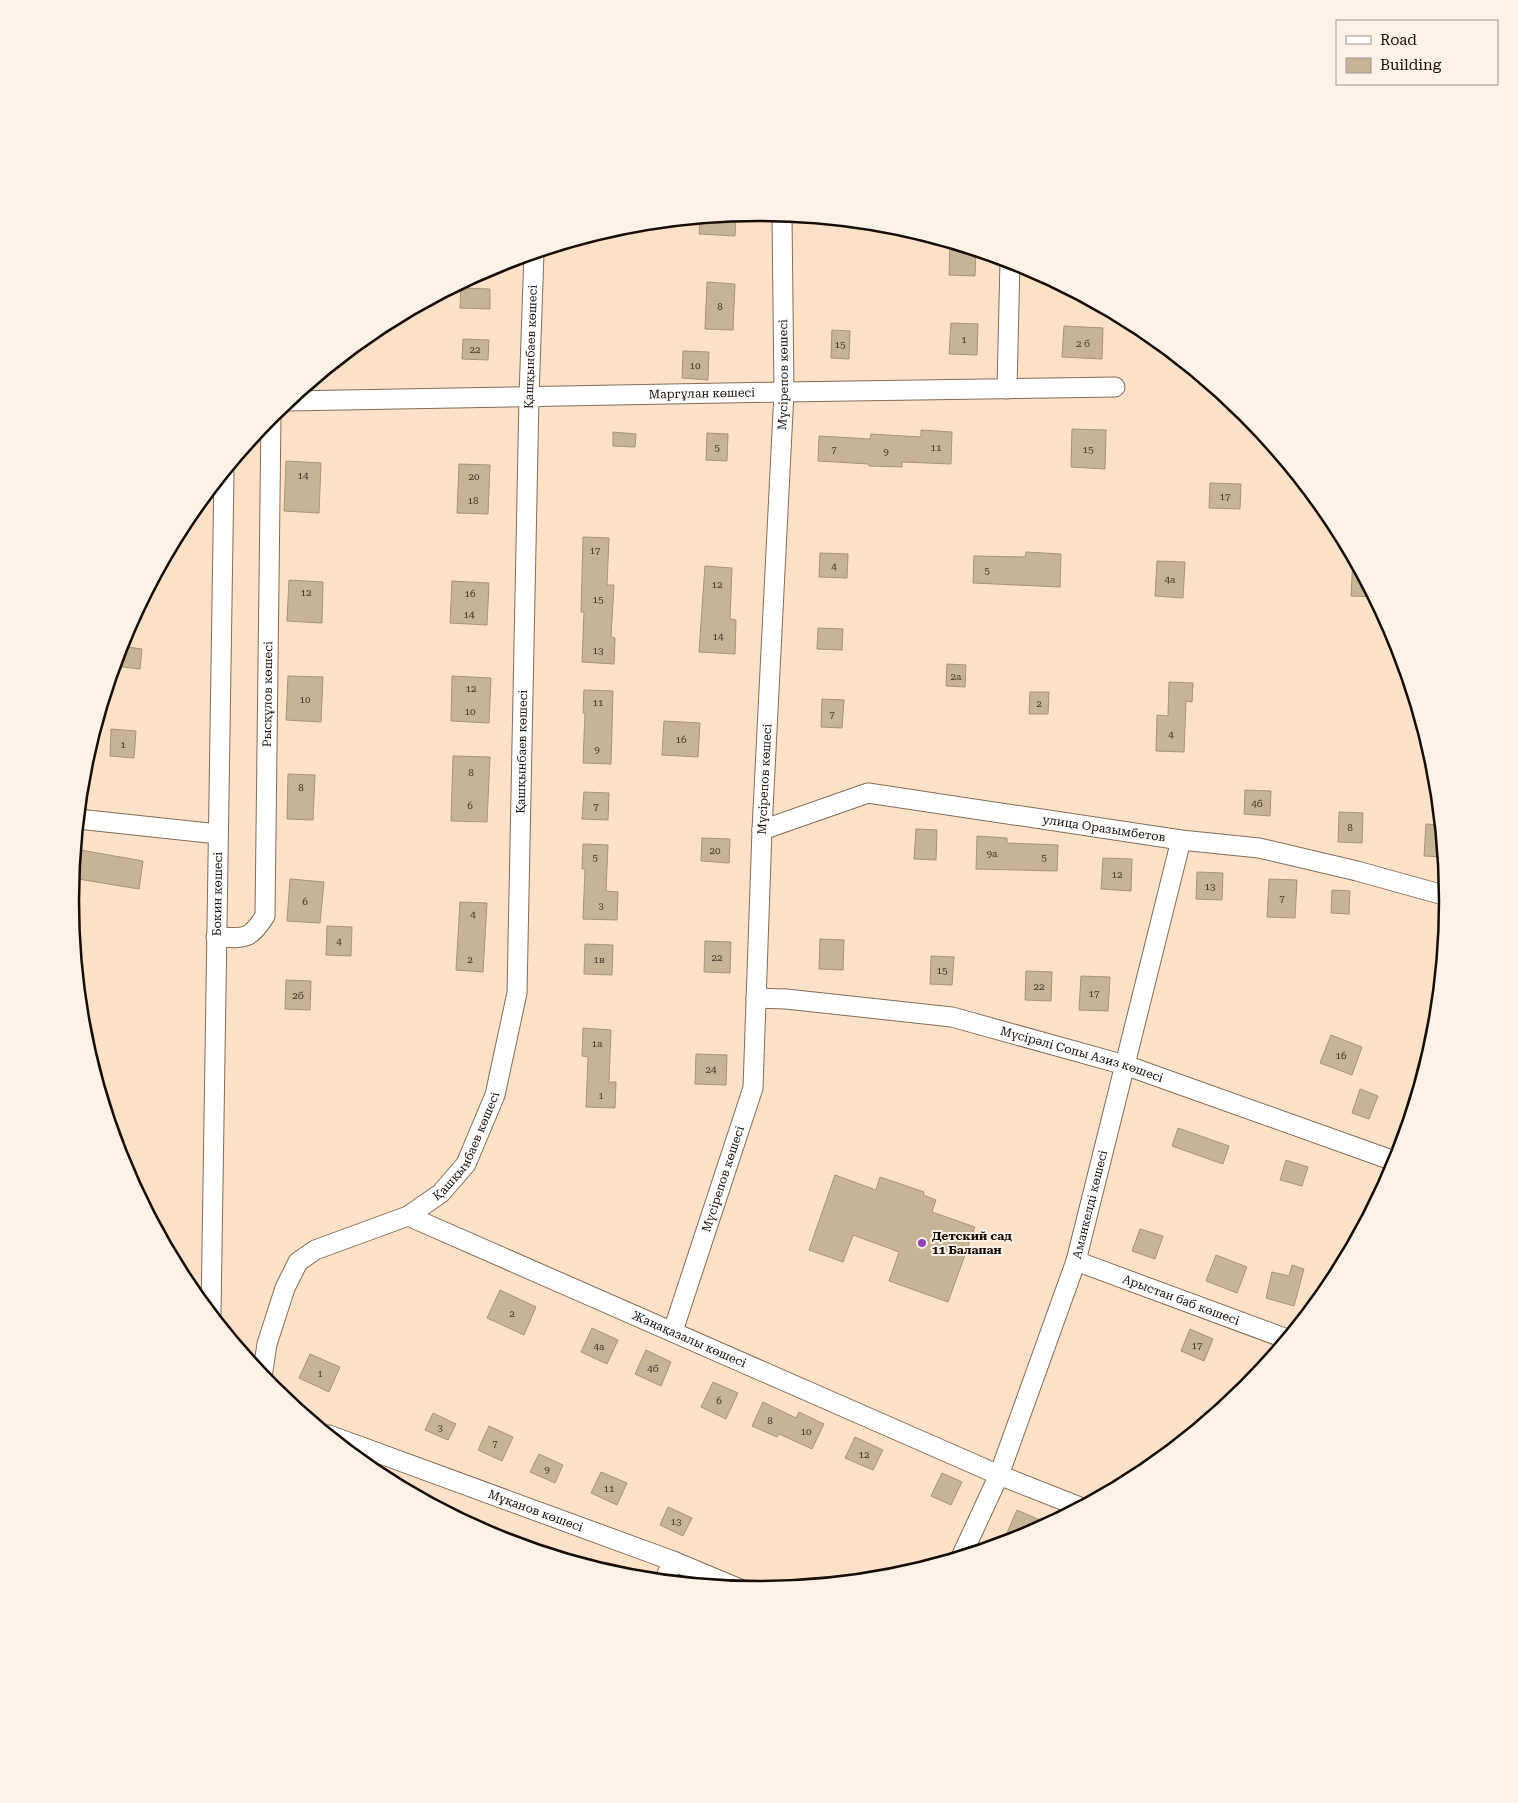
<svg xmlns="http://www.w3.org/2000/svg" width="1518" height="1803" viewBox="0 0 1518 1803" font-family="'Roboto Serif',serif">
	<rect width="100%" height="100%" fill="#fde1c9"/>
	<path fill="#c7b497" stroke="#a69478" d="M736,215L735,236L699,234L700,218Z
		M950,243L976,251L975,276L949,275Z
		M707,282L735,284L733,330L705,329Z
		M461,288L490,289V309L460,308Z
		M951,323L978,324L977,355L949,354Z
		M1064,326L1103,328L1102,359L1062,357Z
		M832,330L850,331L849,359L831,358Z
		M463,339L489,340L488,360L462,359Z
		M683,351L709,352L708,380L682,378Z
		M1072,429L1106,430L1105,469L1071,467Z
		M921,430L952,432L951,464L902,462V467L869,466V464L818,461L819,436L870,439L871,434L921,437Z
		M613,432L636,434L635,447L613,446Z
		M707,433L728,434L727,461L706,460Z
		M286,461L321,463L319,513L284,511Z
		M459,464L490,465L488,514L457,513Z
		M1210,483L1241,484L1240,509L1209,508Z
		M583,537L609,538L607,585H614L611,637L615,638L614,664L582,662L584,612H581Z
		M1026,552L1061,554L1060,587L973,583L974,556L1025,557Z
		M820,553L848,554L847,578L819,577Z
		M1353,558L1373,596L1374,597L1351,596Z
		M1157,561L1185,562L1183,598L1155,596Z
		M705,566L732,568L730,619L736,620L735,654L699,652Z
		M289,580L323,582L322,623L287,621Z
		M452,581L489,583L487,625L450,623Z
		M818,628L843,629L842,650L817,649Z
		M120,646L142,649L140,669L114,666Z
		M947,664L966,665L965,687L946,686Z
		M288,676L323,677L321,722L286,720Z
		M452,676L491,678L489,723L451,721Z
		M1169,682L1193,683L1192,702L1186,701L1184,752L1156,751L1157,715L1168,716Z
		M584,690L613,691L611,764L583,763L585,713H583Z
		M1030,692H1049L1048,714H1029Z
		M822,699L844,700L842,728L821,727Z
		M664,721L700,723L698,757L662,755Z
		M111,729L136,731L134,758L110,756Z
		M453,756L490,757L487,822L451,821Z
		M288,774L315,775L313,820L287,819Z
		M1245,790L1271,791L1270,816L1244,814Z
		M584,792L609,793L608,820L582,819Z
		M1339,812L1363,813L1362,843L1338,842Z
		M1426,824L1440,825L1444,857L1424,856Z
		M916,829L937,830L936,860L914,859Z
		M977,836L1007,838V843L1058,845L1057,871L976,869Z
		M702,838L730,839L729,863L701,861Z
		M583,844L608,845L606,891L618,892L617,920L583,919L585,869H582Z
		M75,849L143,861L139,889L72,878Z
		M1103,858L1132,859L1131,891L1101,889Z
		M1197,872L1223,873L1222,900L1196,899Z
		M290,879L324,882L320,923L287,921Z
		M1269,879L1297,880L1295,918L1267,917Z
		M1332,890L1350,891L1349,914L1331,913Z
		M460,902L487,903L483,972L456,970Z
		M327,926L352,927L351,956L326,955Z
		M820,939L844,940L843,970L819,969Z
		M705,941L731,942L730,973L704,972Z
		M585,944L613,945L612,975L584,974Z
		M931,956L954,957L952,985L930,984Z
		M1026,971L1052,972L1051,1001L1025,1000Z
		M1081,976L1110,977L1108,1011L1079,1010Z
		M286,980L311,981L310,1010L285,1009Z
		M583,1028L611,1030L609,1082H616L615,1108L586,1107L588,1057L582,1056Z
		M1331,1035L1362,1047L1352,1075L1320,1063Z
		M696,1054L727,1055L726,1085L695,1084Z
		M1360,1089L1378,1096L1369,1119L1352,1113Z
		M1178,1128L1229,1146L1223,1164L1172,1146Z
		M1286,1160L1308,1167L1302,1186L1280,1180Z
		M835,1175L876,1190L880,1177L924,1192L923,1195L936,1200L932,1212L975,1227L948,1302L889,1281L899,1252L853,1235L843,1262L809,1250Z
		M1140,1229L1163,1236L1155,1259L1132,1251Z
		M1216,1255L1247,1267L1237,1293L1206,1281Z
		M1292,1265L1304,1269L1294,1306L1266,1298L1272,1272L1289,1276Z
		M500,1290L536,1307L524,1335L487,1318Z
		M592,1328L618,1340L607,1364L581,1352Z
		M1190,1329L1213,1339L1204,1361L1181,1351Z
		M646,1350L671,1362L661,1386L635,1374Z
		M310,1354L340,1367L329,1392L299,1378Z
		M713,1382L738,1393L726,1419L701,1407Z
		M763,1402L796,1418L799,1412L824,1424L812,1449L779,1434L777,1437L752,1426Z
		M433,1413L456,1424L448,1440L425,1430Z
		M489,1426L513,1437L502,1461L478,1450Z
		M855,1437L883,1450L873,1470L845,1458Z
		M539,1454L563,1465L555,1483L530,1472Z
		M601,1472L627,1483L617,1505L591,1493Z
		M942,1473L962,1482L951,1505L931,1496Z
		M668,1507L692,1518L683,1536L660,1525Z
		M1017,1510L1049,1524L1022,1538L1002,1544Z"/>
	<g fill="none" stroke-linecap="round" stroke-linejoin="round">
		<g stroke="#846c56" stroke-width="21">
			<g id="minor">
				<path d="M1007,389L1010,261"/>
				<path id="s1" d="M288,401L784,392L1115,387"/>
				<path d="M78,819L218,834"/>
				<path id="s2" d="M762,830L868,793L1181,840L1259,848L1357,871L1447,896"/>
				<path id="s3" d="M216,937C245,938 249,941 265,916L271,415"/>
				<path id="s4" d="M756,998L786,999L952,1017L1125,1065L1397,1162"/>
				<path id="s5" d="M408,1216L441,1193L466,1164L495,1095L517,993L529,397L534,253"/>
				<path id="s6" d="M1076,1261L1287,1339"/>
				<path id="s7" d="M211,1314L224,473"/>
				<path id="s8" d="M673,1331L753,1088L762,830L784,392L782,215"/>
				<path id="s9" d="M262,1377L267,1344L285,1288L298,1262L315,1250L408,1216L999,1475L1080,1507"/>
				<path id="s10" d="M329,1435L673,1561L740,1589"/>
				<path id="s11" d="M961,1557L999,1475L1076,1261L1181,840"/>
				<path d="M664,1581L673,1561"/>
			</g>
		</g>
		<use href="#minor" stroke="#fff" stroke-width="19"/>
	</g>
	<circle fill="#9243b3" stroke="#fdf2e8" stroke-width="2" cx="922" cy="1243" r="5"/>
	<g text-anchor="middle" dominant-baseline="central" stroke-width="4" stroke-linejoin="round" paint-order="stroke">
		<g font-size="10" fill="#42372a">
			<text x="720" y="306">8</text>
			<text x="964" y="339">1</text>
			<text x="1083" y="343">2 б</text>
			<text x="840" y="344">15</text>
			<text x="475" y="349">22</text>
			<text x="695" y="365">10</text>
			<text x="717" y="447">5</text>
			<text x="936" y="447">11</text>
			<text x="834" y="449">7</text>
			<text x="1088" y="449">15</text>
			<text x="886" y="451">9</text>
			<text x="303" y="475">14</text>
			<text x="474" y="476">20</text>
			<text x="1225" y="496">17</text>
			<text x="473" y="500">18</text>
			<text x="595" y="550">17</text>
			<text x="834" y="566">4</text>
			<text x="987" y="570">5</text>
			<text x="1170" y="579">4а</text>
			<text x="717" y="584">12</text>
			<text x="306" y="592">12</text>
			<text x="470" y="593">16</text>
			<text x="598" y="599">15</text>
			<text x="469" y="614">14</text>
			<text x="718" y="636">14</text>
			<text x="598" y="650">13</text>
			<text x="956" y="676">2а</text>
			<text x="471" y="688">12</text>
			<text x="305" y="699">10</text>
			<text x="598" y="702">11</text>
			<text x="1039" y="703">2</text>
			<text x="470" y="711">10</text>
			<text x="832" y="714">7</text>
			<text x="1171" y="734">4</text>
			<text x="681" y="739">16</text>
			<text x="123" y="744">1</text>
			<text x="597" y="749">9</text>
			<text x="471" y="772">8</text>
			<text x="301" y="787">8</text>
			<text x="1257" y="803">4б</text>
			<text x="470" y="805">6</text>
			<text x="596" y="806">7</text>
			<text x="1350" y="827">8</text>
			<text x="715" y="850">20</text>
			<text x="992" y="853">9а</text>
			<text x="595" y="857">5</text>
			<text x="1044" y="857">5</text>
			<text x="1117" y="874">12</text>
			<text x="1210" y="886">13</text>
			<text x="1282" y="898">7</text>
			<text x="305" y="901">6</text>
			<text x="601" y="905">3</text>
			<text x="473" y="914">4</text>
			<text x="339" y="941">4</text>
			<text x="717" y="957">22</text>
			<text x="470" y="959">2</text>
			<text x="599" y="959">1в</text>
			<text x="942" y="970">15</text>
			<text x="1039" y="986">22</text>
			<text x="1094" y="993">17</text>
			<text x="298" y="995">2б</text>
			<text x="597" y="1043">1а</text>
			<text x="1341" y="1055">16</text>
			<text x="711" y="1069">24</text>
			<text x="601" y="1095">1</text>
			<text x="512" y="1313">2</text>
			<text x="1197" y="1345">17</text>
			<text x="599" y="1346">4а</text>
			<text x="653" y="1368">4б</text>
			<text x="320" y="1373">1</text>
			<text x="719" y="1400">6</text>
			<text x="770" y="1420">8</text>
			<text x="440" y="1427">3</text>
			<text x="806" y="1431">10</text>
			<text x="495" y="1443">7</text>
			<text x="864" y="1454">12</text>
			<text x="547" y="1469">9</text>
			<text x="609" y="1488">11</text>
			<text x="676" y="1521">13</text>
		</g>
		<g font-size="12" fill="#160d05" stroke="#fdf2e8">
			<text stroke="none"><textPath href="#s5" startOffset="904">Қашқынбаев көшесі</textPath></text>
			<text stroke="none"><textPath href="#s8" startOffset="970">Мүсірепов көшесі</textPath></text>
			<text stroke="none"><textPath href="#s1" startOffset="414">Маргұлан көшесі</textPath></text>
			<text stroke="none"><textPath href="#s3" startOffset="280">Рысқұлов көшесі</textPath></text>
			<text stroke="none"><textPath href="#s5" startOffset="499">Қашқынбаев көшесі</textPath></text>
			<text stroke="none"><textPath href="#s8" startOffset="565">Мүсірепов көшесі</textPath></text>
			<text stroke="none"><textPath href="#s2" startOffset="351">улица Оразымбетов</textPath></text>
			<text stroke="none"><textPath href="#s7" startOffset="420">Бокин көшесі</textPath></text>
			<text stroke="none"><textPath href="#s4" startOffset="332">Мүсірәлі Сопы Азиз көшесі</textPath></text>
			<text stroke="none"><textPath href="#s5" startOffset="94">Қашқынбаев көшесі</textPath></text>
			<text stroke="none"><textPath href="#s8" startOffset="160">Мүсірепов көшесі</textPath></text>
			<text stroke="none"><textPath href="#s11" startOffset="376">Аманкелді көшесі</textPath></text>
			<text stroke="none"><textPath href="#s6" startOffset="112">Арыстан баб көшесі</textPath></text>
			<text stroke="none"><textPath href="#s9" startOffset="548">Жаңақазалы көшесі</textPath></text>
			<text stroke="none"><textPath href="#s10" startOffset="220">Мұқанов көшесі</textPath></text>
		</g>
		<g font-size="12" font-weight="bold" fill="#160d05" stroke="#fdf2e8" text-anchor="start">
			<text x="932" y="1236">Детский сад<tspan x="932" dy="14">11 Балапан</tspan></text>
		</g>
	</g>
	<path d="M0 0H1518V1803H0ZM79 901a680 680 0 1 1 1360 0a680 680 0 1 1-1360 0Z" fill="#fdf2e8" fill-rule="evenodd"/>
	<path fill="none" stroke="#160d05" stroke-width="2.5" d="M79 901a680 680 0 1 1 1360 0a680 680 0 1 1-1360 0Z"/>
	<rect x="1336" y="20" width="162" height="65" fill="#fdf2e8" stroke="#a1968d"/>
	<rect x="1346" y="36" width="25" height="8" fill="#ffffff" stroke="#a1968d"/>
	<text x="1380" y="45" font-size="15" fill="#160d05">Road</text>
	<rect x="1346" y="58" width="25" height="15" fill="#c7b497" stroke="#a1968d"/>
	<text x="1380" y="70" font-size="15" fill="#160d05">Building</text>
</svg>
